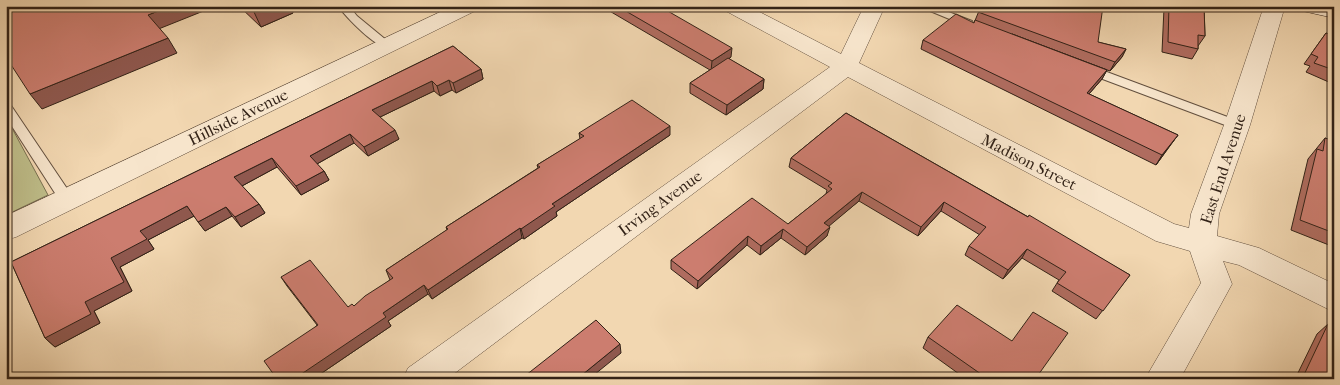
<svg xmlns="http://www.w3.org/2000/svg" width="1340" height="385" viewBox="0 0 1340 385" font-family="'IM FELL French Canon',serif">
	<rect width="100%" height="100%" fill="#f2d7b1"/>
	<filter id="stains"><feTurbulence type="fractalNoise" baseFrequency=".004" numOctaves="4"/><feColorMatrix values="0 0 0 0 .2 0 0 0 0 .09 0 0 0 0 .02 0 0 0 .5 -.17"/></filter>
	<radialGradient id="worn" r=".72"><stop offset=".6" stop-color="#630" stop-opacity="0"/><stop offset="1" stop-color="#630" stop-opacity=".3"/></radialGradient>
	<path fill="#bebd89" stroke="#787050" d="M6,117L48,195L6,215Z"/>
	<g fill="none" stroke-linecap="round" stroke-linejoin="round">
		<g stroke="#624f3e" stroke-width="2">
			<path id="service" d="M338,6H349L357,16L391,44L393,46L391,48C378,51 346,17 338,6Z
				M918,6H933L972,21L973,23L968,26L964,25Z
				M1088,65L1241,122L1243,125L1241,128H1233L1084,72L1082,69Z
				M6,103L10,104L72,196L74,200L72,204L67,205L62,204L6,117Z"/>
		</g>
		<g stroke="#624f3e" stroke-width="1">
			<path id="minor" d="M453,6H480L477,10L16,237L6,240V216Z
				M721,6H748L841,54L864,6H885L859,63L1174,224L1189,228L1191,214L1224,125L1264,6H1285L1250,125L1219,214L1217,236L1259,248L1334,284V312L1239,265L1223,261L1232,284L1180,379H1145L1201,283L1190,251L1156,241L848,77L447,379H403L408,368L830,67L724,10Z"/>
		</g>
		<g stroke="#322217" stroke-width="1">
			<path id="secondary" d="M1295,6H1334V18L1298,10Z"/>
		</g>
		<use href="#service" fill="#f7e5cc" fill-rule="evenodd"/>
		<use href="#minor" fill="#f7e5cc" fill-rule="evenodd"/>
		<use href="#secondary" fill="#f7e5cc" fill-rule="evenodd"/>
	</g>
	<path fill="#af6c5f" stroke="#322217" d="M239,6H290L293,13L261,27Z
		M601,6H659L731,57L729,59L764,79L763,89L726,115L690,93V83L710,70Z
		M981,6L1098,42L1126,49L1122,57L1110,71L1012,34L1107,70L1102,79L1089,94L1178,135L1156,165L921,49L923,40L974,23Z
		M1165,6H1204L1205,36L1198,46V49L1192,59L1162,52L1164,8Z
		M1326,33L1334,36V80L1331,83L1306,72L1310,66L1304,64Z
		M453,46L481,69L483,79L456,93L452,90L440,96L434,91L380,117L399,139L368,156L354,143L317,164L324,171L329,180L301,195L277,167L242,186L259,204L265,213L241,227L232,216L205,231L194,216L148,240L154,249L120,267L132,291L94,311L100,323L55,347L45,338L11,262Z
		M846,113L1130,275L1096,319L1052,291L1059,280L1022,258L1003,279L965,255L969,246L980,235L941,211L918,236L859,201L828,226L827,236L805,255L781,238L760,255L747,245L697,289L671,269V260L788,224L826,194L827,190L789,167L791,158Z
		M579,133L670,135L556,212L557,216L524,239L522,238L432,299L428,294L388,321L391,326L313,379H277L317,325L287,286L281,277L348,307L354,306L390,280L386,270L447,230L446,227L538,168L537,165L580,139Z
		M1325,138L1334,141V247L1291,230L1308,159Z
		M1328,324L1334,379H1295L1317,334Z
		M928,337L1036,378L1037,379H966L923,348Z"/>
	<path fill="#8f584e" stroke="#322217" d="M171,6H216L156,30L148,15Z
		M269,6H290L293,13L261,27L254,12Z
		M168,38L177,53L42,109L30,94Z
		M732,48L731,57L711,71L712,61Z
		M1126,49L1122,57L1110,71L1115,62Z
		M481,69L483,79L456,93L453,83Z
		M1107,70L1102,79L1082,102L1087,93Z
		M764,79L763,89L726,115L727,105Z
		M449,80L452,90L440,96L437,86Z
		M432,81L434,91L376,119L372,110Z
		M670,126V135L556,212L557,216L524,239L521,229L552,204Z
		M395,130L399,139L368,156L364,147Z
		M350,134L354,143L315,165L310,156Z
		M1178,135L1171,144L1156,165L1162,155Z
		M272,158L277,167L240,187L234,177Z
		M324,171L329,180L301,195L296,186Z
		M862,192L859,201L822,232L824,223Z
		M944,202L941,211L918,236L921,227Z
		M259,204L265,213L241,227L235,217Z
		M187,206L194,216L148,240L154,249L120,267L132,291L94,311L100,323L55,347L45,338L85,302L111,258L140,231Z
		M226,207L232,216L205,231L198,222Z
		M830,227L827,236L805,255L807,247Z
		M520,228L522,238L432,299L428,290Z
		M783,229L781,238L760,255L761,246Z
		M748,236L747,245L697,289L698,281Z
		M1027,249L1022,258L1003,279L1008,270Z
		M424,285L428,294L388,321L391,326L313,379H294L383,313Z
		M620,344L621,353L589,379H577Z"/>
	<path fill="#cc7d6f" stroke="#322217" d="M6,6H171L148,15L168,38L30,94L6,57Z
		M247,6H269L254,12Z
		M617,6H659L732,48L712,61Z
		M981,6H1103L1098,42L1126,49L1115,62L978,12Z
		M1169,6H1204L1205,36L1198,35V49L1168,42Z
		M956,14L974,23L975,20L1107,70L1087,93L1178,135L1162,155L923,40Z
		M1326,33L1334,36V70L1314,63L1318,57L1311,54Z
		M453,46L481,69L453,83L449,80L437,86L432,81L372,110L395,130L364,147L350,134L310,156L324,171L296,186L272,158L234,177L259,204L235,217L226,207L198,222L187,206L140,231L147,239L111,258L124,282L85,302L91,314L45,338L11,262Z
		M728,58L764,79L727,105L690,83Z
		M632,100L670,126L552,204L555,206L521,229L520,228L428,290L424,285L383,313L386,317L294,379H277L264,361L318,325L281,277L310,260L348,307L352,304L354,306L365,296L393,278L386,270L448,229L446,227L540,167L537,165L584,136L579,133Z
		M846,113L1028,217L1029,215L1130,275L1103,311L1057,283L1066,272L1027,249L1008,270L969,246L986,227L944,202L921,227L862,192L824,223L830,227L807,247L783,229L761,246L748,236L698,281L671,260L752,198L788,224L832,189L828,186L832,183L791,158Z
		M1325,138L1334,141V233L1300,220L1317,149L1323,151Z
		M957,305L1012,341L1033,312L1068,333L1036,378L1037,379H988L928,337Z
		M596,320L620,344L577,379H521Z
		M1328,324L1334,327V379H1302Z"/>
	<g text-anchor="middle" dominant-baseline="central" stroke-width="4.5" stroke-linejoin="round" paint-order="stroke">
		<g font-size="16" fill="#322217" stroke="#f7e5cc">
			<text transform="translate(238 117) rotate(-26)">Hillside Avenue</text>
			<text transform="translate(1029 162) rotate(27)">Madison Street</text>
			<text transform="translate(1223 169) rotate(-72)">East End Avenue</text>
			<text transform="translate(660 203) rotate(-36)">Irving Avenue</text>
		</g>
	</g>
	<rect width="1340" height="385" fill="none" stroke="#f2d7b1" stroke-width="25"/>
	<rect x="8" y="8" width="1325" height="370" fill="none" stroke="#322217" stroke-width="2.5"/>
	<rect x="12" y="12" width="1315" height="360" fill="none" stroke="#322217"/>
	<rect width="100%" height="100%" filter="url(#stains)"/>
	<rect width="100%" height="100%" fill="url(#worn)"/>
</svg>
